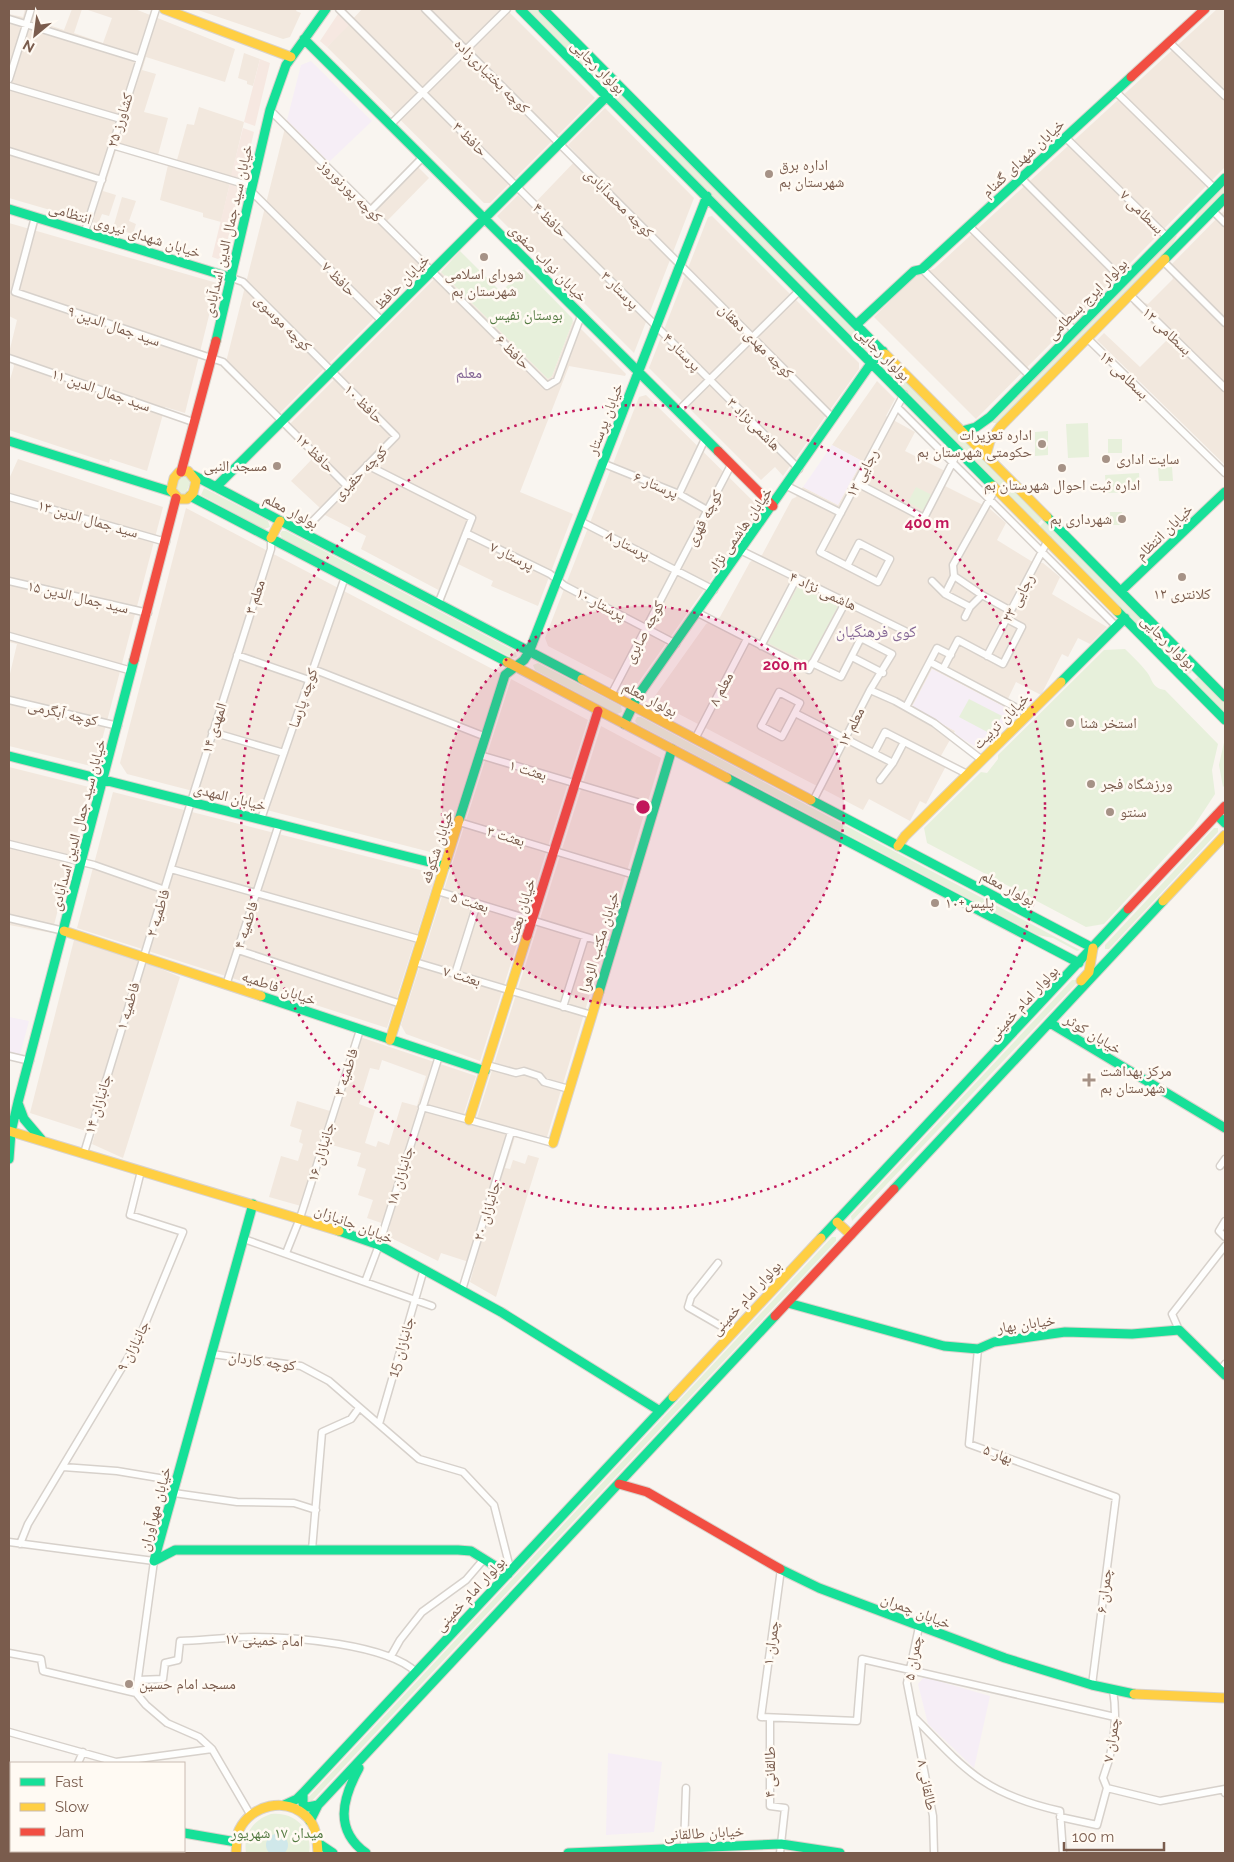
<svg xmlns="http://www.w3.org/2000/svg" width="1234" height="1862" viewBox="0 0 1234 1862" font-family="Raleway,'Noto Naskh Arabic',sans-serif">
	<rect width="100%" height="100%" fill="#f9f5f0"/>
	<path fill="#f2e8de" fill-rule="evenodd" d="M25,9H36L33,20L64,30L72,9H82L74,33L103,43L112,18L85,9H135L235,49L225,82L146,57L142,70L156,74L144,112L168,118L158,155L177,160L187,124L194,125L199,107L244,122L221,222L203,217V213L160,200L168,165L116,150L103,191L116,195L109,216L102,214L98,224L9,198V14L23,17Z
		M195,9H297L296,11L301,13L290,37L283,39Z
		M362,9H506L595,98L490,203H484L327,47Z
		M1217,9H1225V167L976,419L874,317L917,274L934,269Z
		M244,53L260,59L253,86L247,84V81L238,78Z
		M605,108L694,198L634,353L497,216L518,195L531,207L579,157L568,145Z
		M287,120L370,204L413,162L429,178L387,221L429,263L274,419L224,370Z
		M122,197L136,201L129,221L136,224L133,234L113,228Z
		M1225,210V465L1097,340L1104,333L1140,367L1167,340L1132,304L1136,300L1148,304L1173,279L1169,267Z
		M712,216L859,363V369L783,476L775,467L761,480L649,368L708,217Z
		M9,223L217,283L185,413L165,407L147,471L110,459L109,463L9,430V383L14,366L9,353L17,320L9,316Z
		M441,272L548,379L552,376L573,321L626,374L625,376L569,366L520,492L573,514L538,606L491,586L493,581L458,564L446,594L361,549L366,536L325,515L319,507L291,481L313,458L284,430Z
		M877,381L895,399L886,416L915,432L905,451L945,471L939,483L989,508L1006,523L997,540L1031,561L1043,563L1060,577L1052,594L1107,627L1090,644L1078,638L1068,657L1062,654L1041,695L1016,682L1004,707L932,669L912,707L955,731L938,761L946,766L926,804L920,801L910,821L869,799L863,810L652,700L706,624L720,617L750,562L762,555L792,499L796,497L803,487L838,505L862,461L832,445Z
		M646,395L761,509L633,690L548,646L545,638L639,397Z
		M18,459L163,507L95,767L9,746V678L17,644L9,642V479Z
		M186,508L500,673L442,855L127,774L120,763Z
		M511,679L588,720L480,1061L406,1034L401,1025Z
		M601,726L661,758L547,1137L543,1144L515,1137L505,1168L510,1169L513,1160L525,1164L528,1155L539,1158L496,1297L470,1282L475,1264L441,1253L438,1261L387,1236L390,1226L367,1218L373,1200L358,1195L366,1169L357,1166L361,1153L328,1144L308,1208L269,1197L281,1156L298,1161L303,1144L299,1142L302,1130L290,1126L297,1101L330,1111L354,1035L476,1076L464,1113L477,1118ZM382,1060L426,1076L417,1106L402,1102L389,1145L378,1141L376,1147L365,1143L375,1110L359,1104L370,1068L379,1070Z
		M9,767L89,787L52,933L9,925Z
		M113,792L436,874L387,1028L77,928Z
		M74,940L147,963L180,977L123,1158L92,1144L95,1134L30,1113Z"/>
	<path fill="#f6e8e1" d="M338,14L349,25L327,47L320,41Z
		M260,59L270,63L255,126L244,122Z
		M243,128L254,132L243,179L231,176Z
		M230,183L241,186L224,255L218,259L212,257Z"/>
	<path fill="#f6eef6" d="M311,61L372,121L329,162L287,120L301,65Z
		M832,445L862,461L838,505L803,487Z
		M932,669L1016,713L1017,715L981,750L956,735L955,731L912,707Z
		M9,1017L29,1021L20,1055L9,1052Z
		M924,1677L990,1696L974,1768L928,1724L918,1684Z
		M608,1753L662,1762L654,1832L606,1835Z"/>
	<path fill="#e7f0db" d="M526,9H537L871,343V349H865Z
		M1225,184V193L1192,225L1199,211Z
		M1175,235L1177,236L1170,249L997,423H993L992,420Z
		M460,251L501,292L524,269L572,318L573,321L552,376L548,379L441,272Z
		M889,363L1043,518L1038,524L885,369V364Z
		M1088,423L1089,457L1068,458L1066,424Z
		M1048,431V455L1035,456V432Z
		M1108,439H1122V453H1108Z
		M1172,467L1173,481H1159L1158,468Z
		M1139,473L1140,492L1106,493L1105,475Z
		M186,475L191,481L185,495H181L176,487L180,477Z
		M916,487L932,495L924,511L908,502Z
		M204,488L268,521L270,527L264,529L201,495Z
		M1110,512H1122L1123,525H1111Z
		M1045,521L1192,671L1191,673L1186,674L1040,526Z
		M282,531H286L515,651L517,657L512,658L282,538L280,534Z
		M798,586L838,606L808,663L768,643Z
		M1125,649C1132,656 1140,663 1146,671C1153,679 1151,688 1165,690L1218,744L1212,770L1215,794L1194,826L1104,924L1086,927L927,843L924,828L981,772L987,773L998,759V755L1104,650Z
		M538,663L621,706L622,712L617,714L535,670L533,665Z
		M1199,676L1225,703V714L1193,681Z
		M969,699L1002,716L991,734L959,717Z
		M637,717H641L1080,950L1077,951L1053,938L1038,935L637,724L635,721Z
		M1225,738V785L1223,787L1219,765Z
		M1214,828H1218V832L1109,949H1105V945Z
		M1072,980H1076V984L852,1221L851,1216Z
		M832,1237H836V1241L308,1805L306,1800Z
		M271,1814C295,1811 313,1830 309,1853H246C243,1834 253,1820 271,1814Z"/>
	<path fill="#d0e8ea" d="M266 1845a11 11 0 1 1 22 0a11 11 0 1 1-22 0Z"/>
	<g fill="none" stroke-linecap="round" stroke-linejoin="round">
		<g stroke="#d7d1cb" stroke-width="9">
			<path id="street" d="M339,9L799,469
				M425,9L833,418
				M9,19L139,59
				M1169,42L1225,96
				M9,79L31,9
				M9,86L121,119
				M1115,91L1215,189
				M270,110L547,386L557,380L581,316
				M390,125L507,9
				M1065,137L1167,237
				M112,145L251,186
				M9,151L102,180
				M1021,178L1124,281
				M250,190L382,321
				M370,211L423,157
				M1213,211L1225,223
				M35,217L15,292L223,362L347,486
				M969,226L1075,331
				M85,231L156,9
				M1163,261L1225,323
				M922,269L1030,376
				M232,278L243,282L396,436L302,532
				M1130,295L1225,388
				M1087,338L1225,473
				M9,358L193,422
				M897,407L1117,627
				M678,411L800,290
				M602,463L679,494L707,510
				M367,465L472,518L438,604
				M857,483L924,518L959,450
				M787,486L841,513
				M679,494L705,439
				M9,497L166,542
				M580,521L714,590
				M466,533L550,574L565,586L676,644
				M742,551L905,631
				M847,566L859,543L890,559L878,582L820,552L904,394
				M954,576L953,565L996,488
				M954,576L982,595L1011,611
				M9,581L148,613
				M932,581L945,594L970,607
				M945,594L954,576
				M698,613L809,670L845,603
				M965,617L970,607L982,595
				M9,636L132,671
				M761,646L796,579
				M237,655L309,680
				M987,656L1048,540
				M852,657L883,673
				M930,662L1028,714
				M812,663L841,677L861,638L892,654L870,690L813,801
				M313,669L486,737
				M943,669L958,640L1003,664L1022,627L1007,619
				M870,690L895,701L934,723L982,760
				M779,692L800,703L782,737L761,726Z
				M611,695L731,465
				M9,700L118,726
				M906,707L937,648L951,655
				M795,713L893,763
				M212,732L284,753
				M695,739L747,639
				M874,753L885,732L967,774
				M480,755L654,807
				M880,780L893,763L904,742
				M261,819L345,577
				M459,822L634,875
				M9,844L94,865L165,890
				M171,869L422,940
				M437,891L613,945
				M9,918L64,931
				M238,950L401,1004
				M415,962L592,1015
				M455,974L477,904
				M226,985L279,824
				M563,1007L585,937
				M9,1056L30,1061
				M487,1065L516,1073L524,1071L539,1076L544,1082L569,1089
				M422,1107L553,1143
				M84,1153L194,792L271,549V538
				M1220,1166L1225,1159
				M1225,1221L1219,1231L1225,1237
				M244,1239L432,1306
				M286,1253L300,1218L360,1030
				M718,1263L691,1297L688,1307L733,1333
				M365,1282L379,1245L439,1056
				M462,1290L511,1132
				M1179,1330L1172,1314L1225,1246
				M978,1349L969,1444L1116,1497L1092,1685
				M212,1354L301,1366L329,1381L419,1459L463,1472L494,1505L509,1564L513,1568
				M1220,1371L1225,1364
				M379,1424L424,1269
				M63,1467L117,1471L177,1481
				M174,1493L237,1502L294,1503L316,1510
				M9,1542L154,1561L136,1693
				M20,1544L28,1524L138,1341L183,1232L130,1215L141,1171
				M312,1550L322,1432L351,1419L359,1408
				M781,1569L761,1717L857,1721L862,1659L1115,1717
				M919,1627L907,1683L933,1816L934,1853
				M9,1653L41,1659L43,1671L136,1693
				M391,1656L400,1640L422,1612L466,1580L484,1559
				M138,1680L163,1679L165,1663L178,1660L180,1641C204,1640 229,1637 253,1637C294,1637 386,1644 416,1672
				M136,1693L146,1705L167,1723L199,1737L212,1749L250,1814
				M770,1718V1806L785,1808L780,1853
				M915,1718C966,1771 985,1794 1060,1811L1063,1853
				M9,1732L116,1762L212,1749
				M78,1763L83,1752
				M1107,1788L1160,1801L1225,1789V1793
				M1107,1788L1103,1778C1114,1749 1118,1721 1113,1690
				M1060,1817L1097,1825L1107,1788
				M684,1847L686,1788"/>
		</g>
		<g stroke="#d9d2cb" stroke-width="11">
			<path id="fast" d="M520,9L993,486
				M543,9L885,354
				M304,39L718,451
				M9,209L232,278
				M1165,259L1225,198
				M857,324L914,271L922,269L1131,77
				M216,341L270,110L286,65L326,9
				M962,431L976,427L990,417L1225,178
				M9,441L172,492
				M193,475L582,679
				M216,487L607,96
				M190,496L507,662
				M1047,517L1225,697
				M1121,591L1225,492
				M1117,611L1225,720
				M1061,682L1125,618
				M624,724L637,697L872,362L883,351
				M9,756L445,866
				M727,778L1079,963
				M811,800L1093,948
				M1217,815L1225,823
				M459,820L505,675L524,660L529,652L707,196
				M599,992L672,749
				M261,996L485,1071
				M1050,1023L1225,1128
				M18,1103L24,1119L41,1139
				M9,1159L11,1132L18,1102L134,660
				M894,1189L1163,901
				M339,1231L379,1245L501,1312L660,1411
				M821,1238L1128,909
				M788,1303L944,1346L978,1349L994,1342L1065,1332L1132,1334L1179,1330L1225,1375
				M154,1561L253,1204
				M154,1561L175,1550H458L471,1551L508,1574
				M780,1569L819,1588L1005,1658L1092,1685L1134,1694
				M359,1768C342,1799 334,1830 366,1853
				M303,1793V1804L308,1807L318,1805
				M284,1805L297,1799L303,1793L673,1397
				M310,1821L318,1805L775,1316
				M184,1833L236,1842
				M318,1843L333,1853
				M41,1853L42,1851
				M568,1853L781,1844L840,1853"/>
		</g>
		<g stroke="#d9d2cb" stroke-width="11">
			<path id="slow" d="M164,9L291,57
				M885,354L1047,517
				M986,455L990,441L1000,427L1165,259
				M188,471L196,481L193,493L187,499H179L171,490L174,478L179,472Z
				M993,486L1117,611
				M271,538L280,521
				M507,662L727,778
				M582,679L811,800
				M898,846L905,836L1061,682
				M1163,901L1225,835
				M64,931L261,996
				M1081,981L1089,972L1093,948
				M390,1040L459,820
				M469,1120L527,936
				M9,1131L339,1231
				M553,1143L599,992
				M837,1222L851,1235
				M673,1397L821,1238
				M1134,1694L1225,1698
				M9,1800L11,1801
				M236,1853C237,1846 236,1836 239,1830C251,1805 286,1796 307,1817C317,1827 317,1840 318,1853"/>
		</g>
		<g stroke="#d9d2cb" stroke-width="11">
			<path id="jam" d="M1131,77L1205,9
				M718,451L773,506
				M181,472L216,341
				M134,660L176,498
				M1128,909L1225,806
				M527,936L598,711
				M775,1316L894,1189
				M619,1484L647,1492L780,1569"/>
		</g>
		<use href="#street" stroke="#fefefd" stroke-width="6"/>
		<use href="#fast" stroke="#16e098" stroke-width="9"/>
		<use href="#slow" stroke="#ffcf43" stroke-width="9"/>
		<use href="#jam" stroke="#f24e42" stroke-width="9"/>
	</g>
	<circle cx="643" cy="807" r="201" fill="#c2185b" fill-opacity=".12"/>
	<g fill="none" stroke="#c2185b" stroke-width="2.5" stroke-dasharray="2.5 5">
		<circle cx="643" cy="807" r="201"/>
		<circle cx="643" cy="807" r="402"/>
	</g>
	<g fill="#a69286" stroke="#fffaf3" stroke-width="2">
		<circle cx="769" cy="174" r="5"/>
		<circle cx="484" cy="257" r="5"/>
		<circle cx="1042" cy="444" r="5"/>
		<circle cx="1106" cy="459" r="5"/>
		<circle cx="277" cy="466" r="5"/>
		<circle cx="1062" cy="468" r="5"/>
		<circle cx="1122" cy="519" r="5"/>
		<circle cx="1182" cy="577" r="5"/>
		<circle cx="1070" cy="723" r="5"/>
		<circle cx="1091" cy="784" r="5"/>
		<circle cx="1110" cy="812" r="5"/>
		<circle cx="935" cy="903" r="5"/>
		<path d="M1086.5 1072.5h5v5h5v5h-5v5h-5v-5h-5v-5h5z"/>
		<circle cx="129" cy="1684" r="5"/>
	</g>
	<g text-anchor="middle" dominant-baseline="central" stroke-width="5" stroke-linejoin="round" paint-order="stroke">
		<g font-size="15" fill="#7a5c4d" stroke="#fffaf3">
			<text transform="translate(598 67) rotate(45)">بولوار رجایی</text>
			<text transform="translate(492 76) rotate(45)">کوچه بختیاری‌زاده</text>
			<text transform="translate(120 120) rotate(-73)">کشاورز ۲۵</text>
			<text transform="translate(470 139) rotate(45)">حافظ ۳</text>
			<text transform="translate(1023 158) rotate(-43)">خیابان شهدای گمنام</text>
			<text transform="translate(351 191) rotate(45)">کوچه پورنوروز</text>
			<text transform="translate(619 203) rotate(45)">کوچه محمدآبادی</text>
			<text transform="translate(1142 212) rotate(45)">بسطامی ۷</text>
			<text transform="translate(550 220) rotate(45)">حافظ ۴</text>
			<text transform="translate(125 230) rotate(17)">خیابان شهدای نیروی انتظامی</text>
			<text transform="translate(228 231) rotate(-77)">خیابان سید جمال الدین اسدآبادی</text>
			<text transform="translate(548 263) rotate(45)">خیابان نواب صفوی</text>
			<text transform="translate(339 279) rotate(45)">حافظ ۷</text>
			<text transform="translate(402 282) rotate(-45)">خیابان حافظ</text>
			<text transform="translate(620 290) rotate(45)">پرستار ۳</text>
			<text transform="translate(1087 299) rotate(-45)">بولوار ایرج بسطامی</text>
			<text transform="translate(283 323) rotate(45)">کوچه موسوی</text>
			<text transform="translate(114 326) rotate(19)">سید جمال الدین ۹</text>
			<text transform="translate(1167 331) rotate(44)">بسطامی ۱۲</text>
			<text transform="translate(756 341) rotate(45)">کوچه مهدی دهقان</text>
			<text transform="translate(513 352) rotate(45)">حافظ ۶</text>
			<text transform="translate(682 352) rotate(45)">پرستار ۴</text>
			<text transform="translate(883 354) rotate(45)">بولوار رجایی</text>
			<text transform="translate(1124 375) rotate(44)">بسطامی ۱۴</text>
			<text transform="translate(101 390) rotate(19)">سید جمال الدین ۱۱</text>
			<text transform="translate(364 404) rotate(45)">حافظ ۱۰</text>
			<text transform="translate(605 419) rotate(-69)">خیابان پرستار</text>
			<text transform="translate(754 424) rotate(45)">هاشمی‌نژاد ۳</text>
			<text transform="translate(315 453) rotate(45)">حافظ ۱۲</text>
			<text transform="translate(360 473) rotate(-45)">کوچه حقیری</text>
			<text transform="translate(862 473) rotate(-62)">رجایی ۱۳</text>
			<text transform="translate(656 485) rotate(23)">پرستار ۶</text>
			<text transform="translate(291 511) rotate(28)">بولوار معلم</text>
			<text transform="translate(704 518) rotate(-62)">کوچه قهری</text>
			<text transform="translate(88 519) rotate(16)">سید جمال الدین ۱۳</text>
			<text transform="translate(740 530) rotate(-55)">خیابان هاشمی نژاد</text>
			<text transform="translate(1164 532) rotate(-44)">خیابان انتظام</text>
			<text transform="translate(628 545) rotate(27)">پرستار ۸</text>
			<text transform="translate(512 556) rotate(26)">پرستار ۷</text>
			<text transform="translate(823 591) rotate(25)">هاشمی نژاد ۴</text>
			<text transform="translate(78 597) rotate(13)">سید جمال الدین ۱۵</text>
			<text transform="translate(255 597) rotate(-72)">معلم ۳</text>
			<text transform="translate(1018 598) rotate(-62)">رجایی ۲۳</text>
			<text transform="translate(601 604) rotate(28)">پرستار ۱۰</text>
			<text transform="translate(644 632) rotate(-62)">کوچه صابری</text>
			<text transform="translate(1168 642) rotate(45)">بولوار رجایی</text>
			<text transform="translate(721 689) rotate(-62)">معلم ۸</text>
			<text transform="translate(303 698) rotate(-71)">کوچه پارسا</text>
			<text transform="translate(650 699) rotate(28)">بولوار معلم</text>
			<text transform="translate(63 713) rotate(13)">کوچه آبگرمی</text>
			<text transform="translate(1001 721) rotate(-45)">خیابان تربیت</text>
			<text transform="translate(851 727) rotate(-63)">معلم ۱۲</text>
			<text transform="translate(214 728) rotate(-72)">المهدی ۱۴</text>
			<text transform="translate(528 770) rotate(17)">بعثت ۱</text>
			<text transform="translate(230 797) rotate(14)">خیابان المهدی</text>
			<text transform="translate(78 825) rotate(-75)">خیابان سید جمال الدین اسدآبادی</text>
			<text transform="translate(506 836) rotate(17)">بعثت ۳</text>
			<text transform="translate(437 847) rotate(-72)">خیابان شکوفه</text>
			<text transform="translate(1008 888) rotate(28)">بولوار معلم</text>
			<text transform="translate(470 902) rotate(17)">بعثت ۵</text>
			<text transform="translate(521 911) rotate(-73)">خیابان بعثت</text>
			<text transform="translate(158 913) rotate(-73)">فاطمیه ۲</text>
			<text transform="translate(246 925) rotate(-72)">فاطمیه ۴</text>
			<text transform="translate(599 942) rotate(-73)">خیابان مکتب الزهرا</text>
			<text transform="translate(462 976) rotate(17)">بعثت ۷</text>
			<text transform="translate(279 988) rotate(19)">خیابان فاطمیه</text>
			<text transform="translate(1023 1003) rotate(-47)">بولوار امام خمینی</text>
			<text transform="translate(128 1006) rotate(-73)">فاطمیه ۱</text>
			<text transform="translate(1093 1034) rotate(31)">خیابان کوثر</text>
			<text transform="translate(346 1072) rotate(-72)">فاطمیه ۳</text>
			<text transform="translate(98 1104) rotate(-73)">جانبازان ۱۴</text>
			<text transform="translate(321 1152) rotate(-73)">جانبازان ۱۶</text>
			<text transform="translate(400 1176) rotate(-73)">جانبازان ۱۸</text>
			<text transform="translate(487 1211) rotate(-73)">جانبازان ۲۰</text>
			<text transform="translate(354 1224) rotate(21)">خیابان جانبازان</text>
			<text transform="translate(746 1298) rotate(-47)">بولوار امام خمینی</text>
			<text transform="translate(1026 1324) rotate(-8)">خیابان بهار</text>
			<text transform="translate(133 1346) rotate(-63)">جانبازان ۹</text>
			<text transform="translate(401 1347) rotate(-74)">جانبازان 15</text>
			<text transform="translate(262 1361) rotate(8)">کوچه کاردان</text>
			<text transform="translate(998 1454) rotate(20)">بهار ۵</text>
			<text transform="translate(155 1509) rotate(-75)">خیابان مهرآوران</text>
			<text transform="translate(1104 1591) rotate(-83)">چمران ۶</text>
			<text transform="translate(470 1594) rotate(-47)">بولوار امام خمینی</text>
			<text transform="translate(916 1611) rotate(21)">خیابان چمران</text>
			<text transform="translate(264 1640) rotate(2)">امام خمینی ۱۷</text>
			<text transform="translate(771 1643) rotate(-82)">چمران ۱</text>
			<text transform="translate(913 1658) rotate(-80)">چمران ۵</text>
			<text transform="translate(1111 1740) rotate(-81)">چمران ۷</text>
			<text transform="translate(770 1772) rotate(-90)">طالقانی ۴</text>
			<text transform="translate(927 1785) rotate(79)">طالقانی ۸</text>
			<text transform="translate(704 1833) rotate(-3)">خیابان طالقانی</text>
		</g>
		<g font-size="15" fill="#7a5c4d" stroke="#fffaf3" text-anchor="start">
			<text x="779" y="165">اداره برق<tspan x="779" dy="17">شهرستان بم</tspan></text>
			<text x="484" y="274" text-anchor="middle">شورای اسلامی<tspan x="484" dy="17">شهرستان بم</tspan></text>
			<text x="1032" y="435" text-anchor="end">اداره تعزیرات<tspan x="1032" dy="17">حکومتی شهرستان بم</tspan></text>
			<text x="1116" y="459">سایت اداری</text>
			<text x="267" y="466" text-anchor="end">مسجد النبی</text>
			<text x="1062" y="485" text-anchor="middle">اداره ثبت احوال شهرستان بم</text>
			<text x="1112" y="519" text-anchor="end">شهرداری بم</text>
			<text x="1182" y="594" text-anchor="middle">کلانتری ۱۲</text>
			<text x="1080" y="723">استخر شنا</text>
			<text x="1101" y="784">ورزشگاه فجر</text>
			<text x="1120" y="812">سنتو</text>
			<text x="945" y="903">پلیس+۱۰</text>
			<text x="1100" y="1071">مرکز بهداشت<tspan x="1100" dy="17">شهرستان بم</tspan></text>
			<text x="139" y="1684">مسجد امام حسین</text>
		</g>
		<g font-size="15" fill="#537a41" stroke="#fffaf3">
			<text x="526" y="315">بوستان نفیس</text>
			<text x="277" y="1833">میدان ۱۷ شهریور</text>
		</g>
		<g font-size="16" fill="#846695" stroke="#fffaf3">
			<text x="469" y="372">معلم</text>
			<text x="876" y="631">کوی فرهنگیان</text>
		</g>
	</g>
	<circle cx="643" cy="807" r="8" fill="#c2185b" stroke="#fffaf3" stroke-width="2.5"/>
	<g font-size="15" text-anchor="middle" font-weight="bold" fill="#c2185b" stroke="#fffaf3" stroke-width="5" stroke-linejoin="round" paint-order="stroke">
		<text x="927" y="528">400 m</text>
		<text x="785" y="670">200 m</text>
	</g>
	<rect width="1234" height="1862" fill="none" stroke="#7a5c4d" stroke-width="20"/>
	<rect x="10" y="1762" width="175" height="90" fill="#fffaf3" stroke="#cabbb1"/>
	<rect x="20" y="1778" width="25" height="8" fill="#16e098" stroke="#cabbb1"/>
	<text x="55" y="1787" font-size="15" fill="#7a5c4d">Fast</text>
	<rect x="20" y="1803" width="25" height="8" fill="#ffcf43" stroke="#cabbb1"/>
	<text x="55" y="1812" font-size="15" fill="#7a5c4d">Slow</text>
	<rect x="20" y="1828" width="25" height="8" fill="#f24e42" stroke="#cabbb1"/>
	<text x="55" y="1837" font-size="15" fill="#7a5c4d">Jam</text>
	<g transform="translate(35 35) rotate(209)" stroke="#fffaf3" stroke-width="4" paint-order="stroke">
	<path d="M0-4L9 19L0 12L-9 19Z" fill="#7a5c4d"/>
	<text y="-8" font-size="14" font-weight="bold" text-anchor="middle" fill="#7a5c4d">N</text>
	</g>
	<path d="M1064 1842v8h100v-8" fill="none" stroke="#7a5c4d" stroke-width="2.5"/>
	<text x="1072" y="1842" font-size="15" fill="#7a5c4d" stroke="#fffaf3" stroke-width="4" paint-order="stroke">100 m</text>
</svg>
